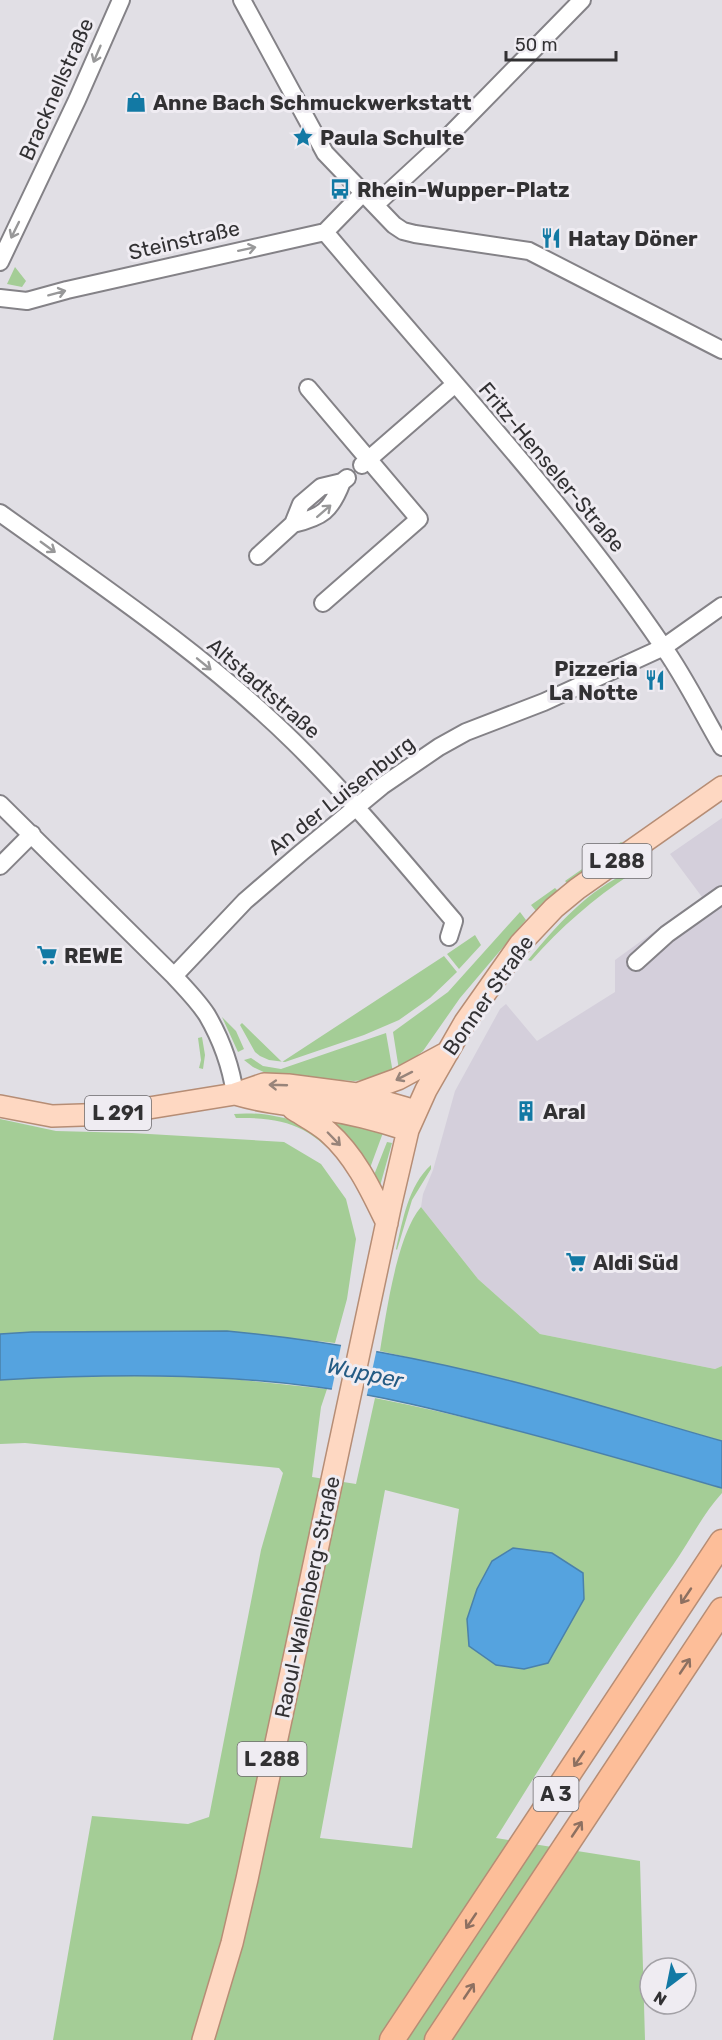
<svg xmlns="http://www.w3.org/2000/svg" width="722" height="2040" viewBox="0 0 722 2040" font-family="Rubik,sans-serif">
	<rect width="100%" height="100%" fill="#e1dfe5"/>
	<path fill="#d4cfdb" d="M722,818V1366L715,1369L540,1334L478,1279L421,1207L423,1194L433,1170L455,1091L500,1009L506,1004L537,1041L615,992V960L702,897L670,854Z"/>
	<path fill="#a4cd96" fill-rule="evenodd" d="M15,267L26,281L22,287L7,284Z
		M621,842L623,843L568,884L565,881Z
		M629,872L631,874C593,899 561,927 531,961L528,960C557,925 588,890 629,872Z
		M555,888L559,892L536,911L531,905Z
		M520,912L526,920L460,998L423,1051L399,1070L393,1032L448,992Z
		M475,935L481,945L459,969L447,954Z
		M444,956L457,972L430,998L399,1020L364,1035L285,1062L269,1060L260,1056L255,1052L240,1025L242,1023L282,1062Z
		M222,1017L236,1031L244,1049L238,1052Z
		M386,1033L393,1073L372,1079L354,1081L270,1075L253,1067L244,1060L251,1058L263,1066L281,1069Z
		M202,1037L205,1055L203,1069L199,1068L201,1060L198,1038Z
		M234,1114C261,1111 307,1119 327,1139C334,1146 339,1157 345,1166C311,1127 288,1117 236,1118Z
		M0,1119L56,1131L132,1133L284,1142L321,1164L346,1199L356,1239L347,1299L335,1343L227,1331L32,1332L0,1334Z
		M330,1119L384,1130L370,1168C360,1149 347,1134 329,1122Z
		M387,1142L392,1143L380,1186L374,1175Z
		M431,1165V1169L412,1200L397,1250L396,1249C403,1220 408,1186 431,1165Z
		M421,1207L478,1279L540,1334L715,1369L722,1366V1441L512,1381L380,1351C386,1314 397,1235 421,1207Z
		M91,1375L214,1377L327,1389L321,1407L312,1477L356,1484L375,1398C493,1421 607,1455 722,1488V1493C702,1515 690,1541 673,1565C610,1653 554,1746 496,1838L640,1861L645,2040H53L92,1816L188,1824L209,1817L261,1550L283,1473L279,1468L25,1443L0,1444V1380ZM385,1490L459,1509L412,1848L320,1838ZM552,1553L583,1573L584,1598Z"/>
	<path fill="#55a3df" stroke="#4a81ab" stroke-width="1.5" d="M227,1331C323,1340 417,1357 511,1381C582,1399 651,1421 722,1441V1488C649,1467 577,1446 503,1427C442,1411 380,1395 317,1387C212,1373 106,1374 0,1380V1334L32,1332Z
		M513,1548L552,1553L583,1573L584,1599L548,1663L524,1669L496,1665L469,1646L467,1619L477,1589L492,1561Z"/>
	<path fill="#e1dfe5" d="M342,1341L377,1348L366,1399L331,1393Z"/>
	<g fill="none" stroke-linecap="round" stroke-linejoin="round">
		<g stroke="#848287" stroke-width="20">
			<path id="minor" d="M242,0L325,153L394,225L403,231L415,234L529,251L722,350
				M375,205L440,145L582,0
				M325,232C439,368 562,498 662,645C685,677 702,713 722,747
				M0,262L77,100L121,0
				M0,298L27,301L67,290L325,232L363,193
				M308,388L419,519L323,603
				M362,465L454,385
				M0,513C98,583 208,657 294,742C351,798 402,860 454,921L449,937
				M293,524C322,517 331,511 342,482
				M258,556L293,524L301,504L321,487L342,482L347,478
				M0,804L174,976C185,988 198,1001 207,1015C221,1039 231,1067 235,1094
				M0,866L32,834
				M636,962L667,934L722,895
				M174,976L245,901L302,852L382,786L439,747L466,732L544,702L664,647L722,606"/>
		</g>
		<g stroke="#b68d75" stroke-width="24">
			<path id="major" d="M235,1094C266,1103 291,1105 322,1109C351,1113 381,1121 408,1130
				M357,1094L398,1079L448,1052
				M0,1106L52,1116L112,1114L235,1094L264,1084L288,1085L357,1094L416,1111
				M293,1109C304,1116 318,1123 328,1132C356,1157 371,1190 387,1223
				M203,2040L232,1943L247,1879L391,1203L408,1130L426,1090L465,1022L520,944L554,908L577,889L722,787"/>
		</g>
		<g stroke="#b68d75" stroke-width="27">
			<path id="highway" d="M392,2040L722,1542
				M437,2040L722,1610"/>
		</g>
		<use href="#minor" stroke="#fff" stroke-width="16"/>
		<use href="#major" stroke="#fed8c2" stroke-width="21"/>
		<use href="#highway" stroke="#fdbe99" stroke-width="24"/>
	</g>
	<defs><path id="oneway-shaft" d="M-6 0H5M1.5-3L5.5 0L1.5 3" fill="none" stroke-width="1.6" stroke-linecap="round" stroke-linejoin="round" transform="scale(1.5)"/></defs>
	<g stroke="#989899">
		<use href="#oneway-shaft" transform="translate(97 54) rotate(113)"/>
		<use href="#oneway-shaft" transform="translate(15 230) rotate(116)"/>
		<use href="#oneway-shaft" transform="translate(247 249) rotate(-12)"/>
		<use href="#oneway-shaft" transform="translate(57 293) rotate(-15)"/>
		<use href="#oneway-shaft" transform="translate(324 511) rotate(-41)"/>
		<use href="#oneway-shaft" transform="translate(48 547) rotate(36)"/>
		<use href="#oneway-shaft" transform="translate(204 664) rotate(39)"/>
	</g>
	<g stroke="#98847a">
		<use href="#oneway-shaft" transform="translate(404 1076) rotate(153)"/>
		<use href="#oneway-shaft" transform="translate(278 1085) rotate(-178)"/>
		<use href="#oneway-shaft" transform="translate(334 1139) rotate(46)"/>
	</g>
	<g stroke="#8d7061">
		<use href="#oneway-shaft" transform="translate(686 1596) rotate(124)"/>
		<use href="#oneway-shaft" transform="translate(685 1666) rotate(-56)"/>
		<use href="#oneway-shaft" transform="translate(579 1759) rotate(124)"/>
		<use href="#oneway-shaft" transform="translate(577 1829) rotate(-56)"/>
		<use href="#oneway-shaft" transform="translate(471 1921) rotate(124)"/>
		<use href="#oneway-shaft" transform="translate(469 1991) rotate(-56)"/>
	</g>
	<defs>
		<g id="shop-bare" transform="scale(1.62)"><path d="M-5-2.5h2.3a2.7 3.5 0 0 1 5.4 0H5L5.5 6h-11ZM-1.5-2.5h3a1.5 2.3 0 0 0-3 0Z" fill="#1279a4" stroke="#efecf2" stroke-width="2.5" paint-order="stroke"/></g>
		<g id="sight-bare" transform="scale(1.62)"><path d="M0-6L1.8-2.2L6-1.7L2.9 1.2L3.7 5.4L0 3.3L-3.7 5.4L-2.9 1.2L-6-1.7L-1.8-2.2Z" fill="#1279a4" stroke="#efecf2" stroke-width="2.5" paint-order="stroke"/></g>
		<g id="bus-bare" transform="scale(1.62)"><path d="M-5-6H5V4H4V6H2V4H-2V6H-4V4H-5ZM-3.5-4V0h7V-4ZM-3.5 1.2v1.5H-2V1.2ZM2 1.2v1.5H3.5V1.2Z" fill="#1279a4" stroke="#efecf2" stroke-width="2.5" paint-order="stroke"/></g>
		<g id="restaurant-bare" transform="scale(1.62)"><path d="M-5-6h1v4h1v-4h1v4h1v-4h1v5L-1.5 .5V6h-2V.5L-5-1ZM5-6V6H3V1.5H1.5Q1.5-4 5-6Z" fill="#1279a4" stroke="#efecf2" stroke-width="2.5" paint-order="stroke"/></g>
		<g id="supermarket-bare" transform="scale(1.62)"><path d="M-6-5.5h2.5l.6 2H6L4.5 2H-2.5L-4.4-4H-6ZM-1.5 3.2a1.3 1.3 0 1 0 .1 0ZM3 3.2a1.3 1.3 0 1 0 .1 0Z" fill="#1279a4" stroke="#efecf2" stroke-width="2.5" paint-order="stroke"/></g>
		<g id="building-bare" transform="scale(1.62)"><path d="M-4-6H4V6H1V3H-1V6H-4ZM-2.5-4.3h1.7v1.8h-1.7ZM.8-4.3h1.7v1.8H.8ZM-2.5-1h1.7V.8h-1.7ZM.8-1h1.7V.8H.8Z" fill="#1279a4" stroke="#efecf2" stroke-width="2.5" paint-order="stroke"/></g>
	</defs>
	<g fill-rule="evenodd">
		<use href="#shop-bare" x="136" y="102"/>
		<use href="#sight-bare" x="303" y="137"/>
		<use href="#bus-bare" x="340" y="189"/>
		<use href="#restaurant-bare" x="551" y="238"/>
		<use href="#restaurant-bare" x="655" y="680"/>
		<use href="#supermarket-bare" x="47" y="955"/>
		<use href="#building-bare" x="526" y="1111"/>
		<use href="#supermarket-bare" x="576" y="1262"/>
	</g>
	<g text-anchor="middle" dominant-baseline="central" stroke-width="6" stroke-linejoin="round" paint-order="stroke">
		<g fill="#efecf2" stroke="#6b696c" stroke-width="1.5">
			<rect x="582.5" y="844" width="69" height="34" rx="4.5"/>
			<rect x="85" y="1096" width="66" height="34" rx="4.5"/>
			<rect x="237.5" y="1742" width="69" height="34" rx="4.5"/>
			<rect x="533.5" y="1777" width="45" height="34" rx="4.5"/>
		</g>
		<g font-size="20" font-weight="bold" fill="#323133">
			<text x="617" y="861">L 288</text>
			<text x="118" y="1113">L 291</text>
			<text x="272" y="1759">L 288</text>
			<text x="556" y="1794">A 3</text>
		</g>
		<g font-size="21" fill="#323133" stroke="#efecf2">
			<text transform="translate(56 89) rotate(-66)">Bracknellstraße</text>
			<text transform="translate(184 240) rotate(-13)">Steinstraße</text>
			<text transform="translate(552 467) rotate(50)">Fritz-Henseler-Straße</text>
			<text transform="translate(264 688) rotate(41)">Altstadtstraße</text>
			<text transform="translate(341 795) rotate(-38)">An der Luisenburg</text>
			<text transform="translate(488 995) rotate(-55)">Bonner Straße</text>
			<text transform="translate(307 1597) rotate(-78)">Raoul-Wallenberg-Straße</text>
		</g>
		<g font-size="21" font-weight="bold" fill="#323133" stroke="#efecf2" text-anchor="start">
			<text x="153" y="102">Anne Bach Schmuckwerkstatt</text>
			<text x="320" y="137">Paula Schulte</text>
			<text x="357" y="189">Rhein-Wupper-Platz</text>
			<text x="568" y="238">Hatay Döner</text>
			<text x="638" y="668" text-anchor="end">Pizzeria<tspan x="638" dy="24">La Notte</tspan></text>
			<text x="64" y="955">REWE</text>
			<text x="543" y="1111">Aral</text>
			<text x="593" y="1262">Aldi Süd</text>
		</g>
		<g font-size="22" font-style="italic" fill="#245b84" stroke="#efecf2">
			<text transform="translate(365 1373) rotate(12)">Wupper</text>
		</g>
	</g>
	<g transform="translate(668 1986) rotate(212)"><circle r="28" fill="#efecf2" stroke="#a3a1a6" stroke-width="1.5"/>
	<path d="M0-4.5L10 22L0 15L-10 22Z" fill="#1279a4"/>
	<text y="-9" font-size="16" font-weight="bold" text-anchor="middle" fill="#323133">N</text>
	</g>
	<path d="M506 51v9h110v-9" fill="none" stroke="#323133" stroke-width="3"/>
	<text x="515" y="51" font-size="18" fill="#323133" stroke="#efecf2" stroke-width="4.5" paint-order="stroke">50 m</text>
</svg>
